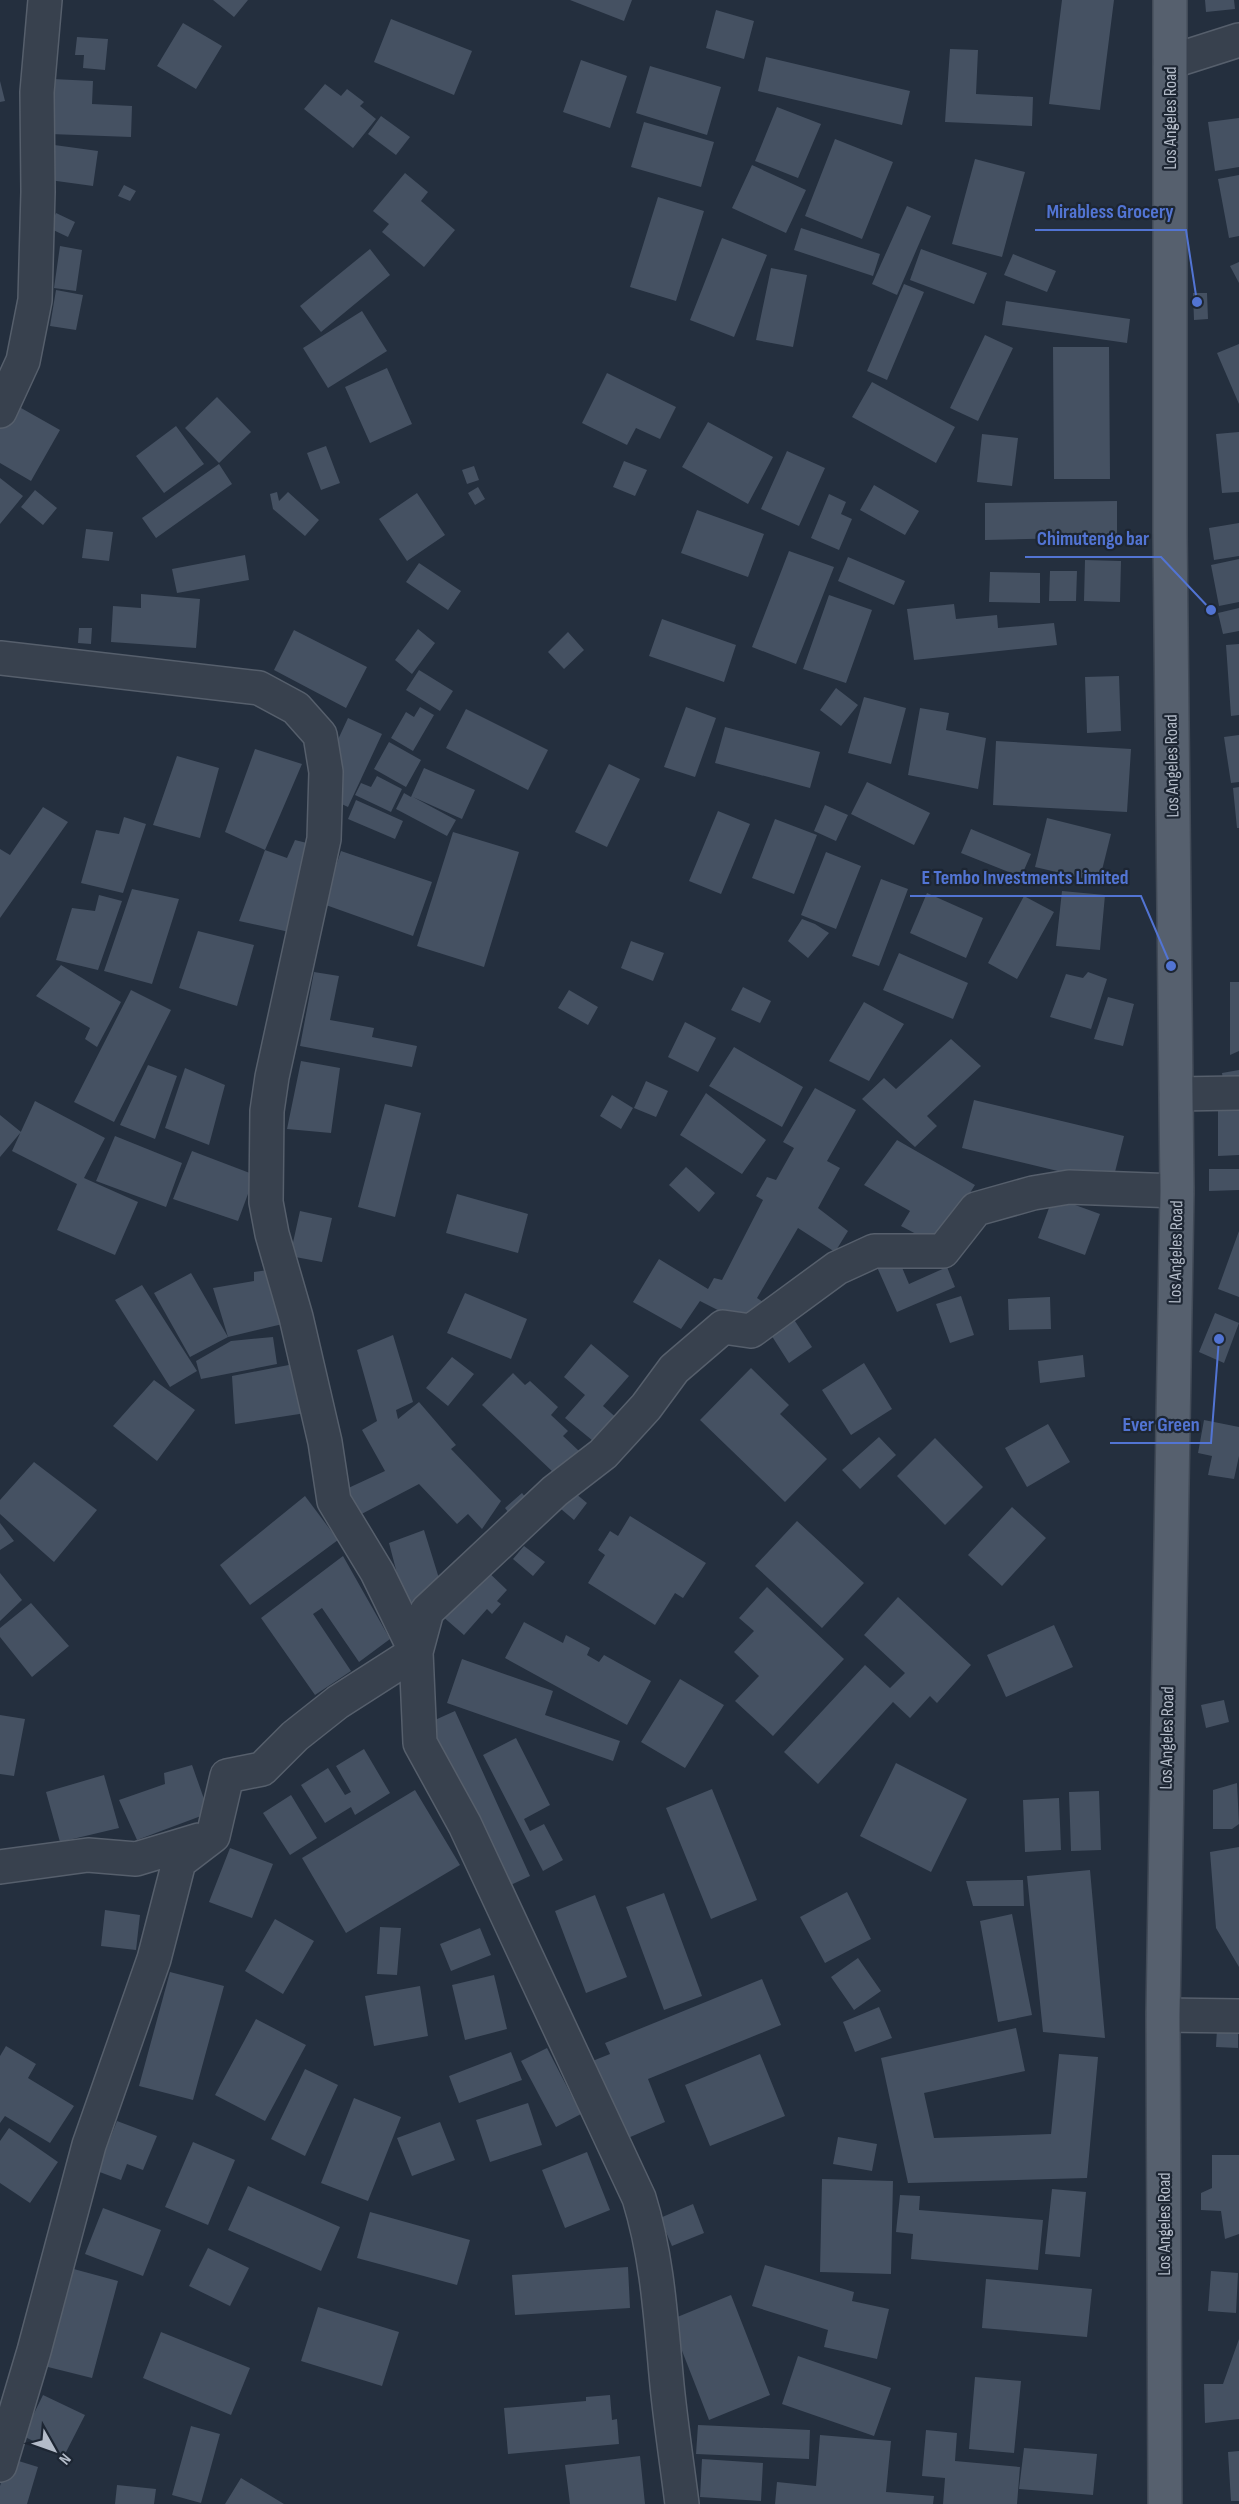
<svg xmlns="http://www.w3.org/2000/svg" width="1239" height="2504" viewBox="0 0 1239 2504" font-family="'Sofia Sans Condensed',sans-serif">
	<rect width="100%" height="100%" fill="#242f3e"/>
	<path fill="#455162" d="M213,0H248L234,17Z
		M570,0H632L624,21Z
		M1062,0H1114L1100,110L1049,104Z
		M1205,0H1234L1235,9L1206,12Z
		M716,10L754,21L744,59L706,48Z
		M391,19L472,51L454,95L374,62Z
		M183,23L222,46L196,89L157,66Z
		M77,37L108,39L105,70L83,68L84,55H75Z
		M950,49L978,50L976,94L1033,97L1032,126L945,122Z
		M766,57L910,91L902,125L758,91Z
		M581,60L627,76L610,128L563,112Z
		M650,66L721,87L707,135L636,113Z
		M53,79L93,81L92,104L132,106L131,137L50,134Z
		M0,81L5,101L0,102Z
		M325,84L341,96L347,89L364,102L360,106L376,119L353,148L304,109Z
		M777,107L821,124L798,178L755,161Z
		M381,116L410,137L396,155L368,134Z
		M1239,118V167L1215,171L1208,122Z
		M644,122L714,142L701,187L631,167Z
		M835,139L893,162L862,239L805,216Z
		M47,144L98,151L93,186L42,179Z
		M975,159L1025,172L1002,257L952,244Z
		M752,165L806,190L786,233L732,208Z
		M405,173L428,192L421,201L455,230L424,267L382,232L389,224L373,211Z
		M1239,175V236L1229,238L1218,179Z
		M124,185L136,191L130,201L118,196Z
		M658,197L704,211L676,301L630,287Z
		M907,206L931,216L897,295L872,284Z
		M56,213L75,222L68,237L49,228Z
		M801,228L880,254L873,276L794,250Z
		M722,238L767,255L734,337L690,320Z
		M60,246L82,250L76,291L54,288Z
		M370,249L390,275L321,332L300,306Z
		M921,249L987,273L974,304L910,280Z
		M1013,254L1056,271L1047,292L1004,275Z
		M1239,262V283L1230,266Z
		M771,268L807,275L793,347L756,340Z
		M904,284L924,292L887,380L867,371Z
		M56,290L83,295L76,330L50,326Z
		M1193,293H1207L1208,319L1194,320Z
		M1006,301L1130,319L1127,343L1002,325Z
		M362,311L387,351L328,388L303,348Z
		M985,335L1013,348L978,421L950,408Z
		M1239,344V404L1217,353Z
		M1053,347H1109L1110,479H1054Z
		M387,368L412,424L370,443L345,387Z
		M607,373L676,407L660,439L636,428L627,445L582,423Z
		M872,382L955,427L936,463L852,417Z
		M217,397L251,432L219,463L185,428Z
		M14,404L60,430L31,481L0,463V428Z
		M708,422L773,457L748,504L682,467Z
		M176,426L204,464L164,493L136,456Z
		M1239,432V492L1222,493L1216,434Z
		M982,434L1018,438L1012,486L977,482Z
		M326,446L340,483L321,490L307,453Z
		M787,451L825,468L799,526L761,509Z
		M624,461L647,470L635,496L613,487Z
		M219,464L232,484L156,538L142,518Z
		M474,466L479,480L467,484L462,470Z
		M0,478L23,496L0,524Z
		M874,485L919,511L905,535L860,510Z
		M478,487L485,499L475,505L468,493Z
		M35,490L57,508L43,525L21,507Z
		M277,492L279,501L288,492L319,520L305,536L273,509L270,494Z
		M417,493L445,535L407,561L379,519Z
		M829,494L846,502L841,514L852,519L839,550L811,538Z
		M1117,501V537L985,540V503Z
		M697,510L764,534L748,577L681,553Z
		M1239,523V556L1214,560L1209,528Z
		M86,529L113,532L109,561L82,558Z
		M789,551L834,567L796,664L752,647Z
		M245,555L249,580L177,593L172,569Z
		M848,557L905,581L894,605L838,581Z
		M1239,559V602L1219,606L1211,565Z
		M1085,560L1121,561L1120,602L1084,601Z
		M419,563L461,591L448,610L406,582Z
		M1050,571H1077L1076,601H1049Z
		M990,572L1040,573V603L989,602Z
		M141,594L200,599L196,648L111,642L113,606L141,608Z
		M829,595L872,610L846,683L803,669Z
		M954,604L956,619L997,615L998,628L1054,623L1057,645L914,660L907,609Z
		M1239,608V631L1223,634L1218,613Z
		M662,619L736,645L724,682L649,656Z
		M79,628H92L91,644L78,643Z
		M418,629L435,643L412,674L395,660Z
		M294,630L367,667L346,708L274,670Z
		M568,632L584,650L564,669L548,652Z
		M1239,644V715L1231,716L1226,645Z
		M419,670L453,691L440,711L406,690Z
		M1119,676L1121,731L1087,733L1085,677Z
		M836,688L858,705L841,726L820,710Z
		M864,697L906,708L891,764L848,753Z
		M420,707L434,715L413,751L391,738L406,712L414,717Z
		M686,707L716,718L695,777L664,767Z
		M920,708L949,713L946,730L986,738L978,789L908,775Z
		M466,709L548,750L528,790L446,748Z
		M348,718L382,734L348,807L333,800L328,761Z
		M725,727L820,752L810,788L715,763Z
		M1239,735V782L1231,783L1224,737Z
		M996,741L1131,749L1127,812L993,805Z
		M389,742L421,760L406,787L374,769Z
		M255,749L302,764L265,850L225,832Z
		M177,756L219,768L200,838L153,825Z
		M609,764L640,779L607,847L575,832Z
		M424,768L475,790L462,819L413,797L456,820L447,836L396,809L404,793L411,797Z
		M377,776L402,789L391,812L355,795L361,783L371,787Z
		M867,782L930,813L914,845L851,814Z
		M1239,787V828H1237L1233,788Z
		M356,800L403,821L395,839L348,819Z
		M825,805L848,815L836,841L814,831Z
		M43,807L68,822L0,918V849L10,855Z
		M718,811L750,824L721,894L689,881Z
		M124,817L146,824L123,893L81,883L96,830L119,834Z
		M1047,818L1111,834L1099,882L1035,867Z
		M775,819L817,835L794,894L752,878Z
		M971,829L1031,854L1021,877L961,853Z
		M453,832L519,852L484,967L417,946Z
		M295,840L315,845L294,933L239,921L265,850L287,858Z
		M341,851L432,882L413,936L323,904Z
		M826,852L861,866L836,929L801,915Z
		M881,879L908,889L879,966L852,956Z
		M132,889L179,899L152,984L104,971Z
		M1062,891L1105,895L1100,950L1056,946Z
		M927,893L983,918L966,958L910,933Z
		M99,895L122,901L98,970L56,960L72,908L95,911Z
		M1024,896L1054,912L1017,979L988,963Z
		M802,919L815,924L829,933L808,958L788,941Z
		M198,931L254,945L237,1006L179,988Z
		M631,941L664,953L653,981L621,968Z
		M899,953L968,983L953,1019L883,990Z
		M61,965L121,1002L97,1047L85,1039L90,1028L36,996Z
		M314,972L339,976L330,1020L374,1028L372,1037L417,1046L412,1067L300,1046Z
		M1088,972L1107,979L1091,1029L1050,1017L1066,974L1083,978Z
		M1230,982H1239V1051L1230,1055Z
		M743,987L771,1001L760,1023L731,1010Z
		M131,990L171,1010L114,1122L74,1102Z
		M569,990L598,1007L588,1025L558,1008Z
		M1108,997L1134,1004L1123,1046L1094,1039Z
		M864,1002L904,1024L869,1081L829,1061Z
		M685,1022L716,1038L698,1072L668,1057Z
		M951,1039L981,1066L927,1116L937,1126L915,1147L862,1099L884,1078L896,1089Z
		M734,1047L803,1087L782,1127L709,1086Z
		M301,1061L340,1068L331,1133L287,1129Z
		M148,1065L177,1076L155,1139L120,1125Z
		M185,1068L225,1085L209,1145L165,1128Z
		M1239,1070V1086L1224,1088L1222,1073Z
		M646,1081L668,1091L656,1117L634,1108Z
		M815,1088L856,1110L827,1161L840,1168L818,1208L848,1231L835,1252L798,1228L757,1298L763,1302L751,1327L700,1301L681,1329L633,1302L659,1259L708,1289L714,1278L722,1280L763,1200L756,1196L767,1177L776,1180L794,1148L783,1142Z
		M706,1093L766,1140L742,1174L680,1135Z
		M612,1095L633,1108L621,1129L600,1116Z
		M974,1100L1124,1136L1112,1184L962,1148Z
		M35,1101L105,1138L84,1178L138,1202L115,1255L57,1230L77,1184L12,1151Z
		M385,1104L421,1113L395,1217L358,1207Z
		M1218,1109H1239V1155L1218,1156Z
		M0,1115L21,1132L0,1157Z
		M115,1136L182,1163L166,1207L96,1181Z
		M897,1140L975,1185L937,1245L901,1226L910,1211L864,1185Z
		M192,1151L255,1175L238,1221L173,1199Z
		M686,1167L715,1193L699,1212L669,1185Z
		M1209,1169H1239V1190L1209,1191Z
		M457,1194L528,1214L518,1253L446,1233Z
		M1053,1197L1100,1214L1085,1255L1038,1238Z
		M300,1211L332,1218L322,1262L290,1256Z
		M1239,1231V1297L1218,1289Z
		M898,1258L909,1284L947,1267L955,1287L897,1312L877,1267Z
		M275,1269L287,1323L228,1337L190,1357L154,1293L191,1273L228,1337L213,1288L254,1281V1272Z
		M142,1285L197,1371L170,1387L115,1300Z
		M465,1293L527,1319L511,1359L447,1333Z
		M961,1296L974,1335L950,1343L936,1304Z
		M1050,1297L1051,1329L1009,1330L1008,1299Z
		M1215,1313L1239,1323L1224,1363L1199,1352Z
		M791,1315L812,1347L789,1363L768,1330Z
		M393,1335L413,1402L396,1410L398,1419L419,1402L456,1445L451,1449L501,1501L482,1529L468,1514L457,1524L419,1484L352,1519L344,1490L385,1471L362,1430L377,1421L357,1350Z
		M273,1337L277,1364L201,1379L196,1361L231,1341Z
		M591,1344L629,1376L603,1406L619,1420L598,1445L565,1418L585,1395L564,1377Z
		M1083,1355L1085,1377L1040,1383L1038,1361Z
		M452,1357L474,1374L448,1406L426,1388Z
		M299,1363L306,1413L235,1424L232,1376Z
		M864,1363L892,1409L851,1435L822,1390Z
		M751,1368L789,1405L780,1414L827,1459L785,1502L700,1420Z
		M513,1373L525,1385L530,1381L558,1407L551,1415L568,1431L563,1436L579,1451L564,1467L562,1465L554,1473L482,1405Z
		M154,1380L195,1410L157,1461L113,1426Z
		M1204,1420L1239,1427V1456L1234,1479L1208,1475L1212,1456L1198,1453Z
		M1048,1424L1070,1462L1027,1487L1005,1448Z
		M879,1437L896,1455L860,1489L842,1470Z
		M935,1438L983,1487L945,1525L897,1476Z
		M34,1462L97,1510L54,1562L0,1514V1500Z
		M522,1493L529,1502L512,1517L505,1508Z
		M575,1493L587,1503L574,1520L561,1509Z
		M305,1496L338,1540L250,1605L220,1565Z
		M1012,1507L1046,1538L1002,1586L968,1555Z
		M630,1516L706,1563L683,1598L675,1593L655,1625L588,1583L605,1555L598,1550L610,1531L618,1536Z
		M797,1521L864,1583L822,1628L755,1566Z
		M0,1523L14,1541L0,1550Z
		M424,1530L442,1588L405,1604L389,1543Z
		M524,1546L545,1562L533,1576L513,1559Z
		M343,1556L390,1639L359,1662L322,1608L313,1614L351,1671L315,1695L261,1618Z
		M484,1568L507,1590L497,1601L501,1604L492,1614L487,1609L464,1635L441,1615Z
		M0,1573L22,1600L0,1621Z
		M767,1587L844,1659L773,1736L735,1701L759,1676L734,1652L754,1631L739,1618Z
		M898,1597L971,1665L937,1703L930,1696L910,1718L893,1702L818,1784L784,1752L865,1665L890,1688L905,1673L864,1635Z
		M31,1603L69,1646L32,1677L0,1637V1628Z
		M524,1622L563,1643L566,1635L590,1648L587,1655L599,1662L604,1655L651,1681L627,1725L505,1658Z
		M1054,1625L1073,1667L1006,1697L987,1655Z
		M462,1659L553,1691L545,1715L620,1741L613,1761L447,1703Z
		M680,1679L724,1705L685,1768L641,1742Z
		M1224,1700L1229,1722L1206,1728L1201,1705Z
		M455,1711L530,1876L502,1889L426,1724Z
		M0,1715L25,1719L14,1776L0,1774Z
		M516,1738L550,1805L524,1819L530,1831L544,1824L563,1860L543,1871L483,1755Z
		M364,1749L390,1793L355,1815L351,1807L325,1823L301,1785L328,1768L345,1795L351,1792L336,1766Z
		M896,1763L967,1799L931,1872L860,1836Z
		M192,1765L209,1813L137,1840L119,1800L165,1784L164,1773Z
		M104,1775L119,1828L60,1842L46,1792Z
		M1237,1783L1239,1824L1232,1829H1213V1790Z
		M712,1789L757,1900L711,1919L666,1808Z
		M415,1790L460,1865L346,1933L302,1858Z
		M1099,1791L1101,1850L1071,1851L1069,1792Z
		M291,1795L317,1838L290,1855L263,1813Z
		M1059,1798L1061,1850L1025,1852L1023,1800Z
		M1239,1847V1967L1216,1928L1210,1852Z
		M230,1848L273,1864L252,1918L209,1902Z
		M1090,1870L1105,2038L1043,2032L1027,1876Z
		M1023,1880L1024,1906H973L966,1881Z
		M847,1892L871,1939L825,1963L800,1917Z
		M664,1893L702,1996L664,2010L626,1907Z
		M595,1895L627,1977L586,1993L555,1911Z
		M105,1910L140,1915L136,1950L101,1946Z
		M1012,1914L1032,2015L998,2022L980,1921Z
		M275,1919L314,1941L283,1994L245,1971Z
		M380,1927L401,1928L397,1975L377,1974Z
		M480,1928L491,1955L451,1971L440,1944Z
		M858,1958L881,1991L854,2010L831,1977Z
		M170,1972L224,1986L193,2100L139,2086Z
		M494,1975L507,2029L465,2040L452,1985Z
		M762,1979L781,2025L648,2079L665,2122L621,2141L590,2062L610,2054L605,2043Z
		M420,1986L428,2036L374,2046L365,1996Z
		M879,2007L892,2038L855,2052L843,2022Z
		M256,2019L306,2045L265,2121L215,2095Z
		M1016,2028L1025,2071L924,2093L934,2138L1051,2134L1059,2054L1098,2057L1087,2178L908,2183L881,2058Z
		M1217,2029H1238V2048L1216,2047Z
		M6,2046L36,2064L28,2078L74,2106L50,2143L5,2116L0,2123V2056Z
		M547,2048L581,2114L556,2127L521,2061Z
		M511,2052L522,2080L459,2103L449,2076Z
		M760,2054L785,2116L710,2146L685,2085Z
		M305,2069L338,2085L305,2156L271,2139Z
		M354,2098L401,2117L368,2201L321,2183Z
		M528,2103L542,2145L490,2162L476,2120Z
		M117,2121L157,2136L143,2170L127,2164L121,2180L97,2171Z
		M440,2122L455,2160L412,2176L397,2138Z
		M9,2128L58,2162L30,2203L0,2183V2141Z
		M838,2137L877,2144L872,2171L833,2164Z
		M193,2142L235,2160L208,2225L165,2207Z
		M587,2152L610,2210L565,2228L542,2170Z
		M1212,2155H1239V2234L1225,2239L1221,2211L1201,2210V2193L1212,2188Z
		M822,2179L893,2181L891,2274L820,2272Z
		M248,2186L340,2227L321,2271L228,2230Z
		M1052,2189L1086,2192L1080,2257L1045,2254Z
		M900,2195L920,2196L919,2210L1043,2220L1038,2270L911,2259L913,2234L896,2232Z
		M693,2204L704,2233L672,2246L660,2218Z
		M103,2208L161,2230L143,2276L85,2254Z
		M370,2212L470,2240L457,2285L357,2258Z
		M208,2248L249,2268L230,2306L189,2286Z
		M765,2265L854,2292L852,2301L889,2309L877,2359L824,2347L828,2330L752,2306Z
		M628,2267L630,2308L515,2315L512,2275Z
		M70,2268L118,2281L92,2378L44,2366Z
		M1211,2271L1238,2273L1236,2313L1208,2311Z
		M986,2279L1092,2289L1087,2337L982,2328Z
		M731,2295L770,2395L709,2420L670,2320Z
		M318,2307L399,2332L382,2386L301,2361Z
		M161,2332L250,2368L231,2415L143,2378Z
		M1239,2339V2419L1205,2423L1204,2384H1223Z
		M798,2356L891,2388L874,2436L782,2404Z
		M975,2377L1021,2381L1014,2453L969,2449Z
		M43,2395L85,2415L64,2456L23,2436Z
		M610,2395L612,2420L617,2419L619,2444L508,2454L504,2408L586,2401V2397Z
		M698,2425L810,2430L809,2459L696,2454Z
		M191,2426L220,2434L201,2503L172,2495Z
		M926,2430L957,2433L955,2461L1020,2467L1017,2504H943L945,2478L922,2476Z
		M820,2435L891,2441L886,2492L934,2496L933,2504H775L777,2482L816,2486Z
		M1024,2448L1097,2454L1093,2495L1019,2489Z
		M1239,2451V2501H1231L1228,2452Z
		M640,2456L645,2504H570L565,2465Z
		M9,2458L38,2467L27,2504H0V2486Z
		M702,2459L763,2463L761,2501L700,2497Z
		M241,2478L284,2504H225Z
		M117,2485L156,2489L154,2504H115Z"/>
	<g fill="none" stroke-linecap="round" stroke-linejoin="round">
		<g stroke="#565f6c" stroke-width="36">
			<path id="minor" d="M1170,62L1239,40
				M0,411L23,361L35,300L38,192L37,92L45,0
				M0,658L259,688L296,708L320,735L326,772L324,839L272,1077L267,1111L266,1202L272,1234L296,1317L325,1442L334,1501L377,1572L416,1652
				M1176,1094L1239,1093
				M0,1867L88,1855L136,1859L199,1840
				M1163,2015L1239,2016
				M0,2465L34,2351L89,2145L154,1959L179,1862L213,1836L227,1776L262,1769L295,1736L338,1702L416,1652
				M682,2504C677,2464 671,2425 667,2385C661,2322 658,2259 639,2198L465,1825L420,1743L416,1652L427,1611L555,1491L603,1454L646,1407L674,1369L723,1327L751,1331L837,1268L874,1251H943L976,1209L1033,1193L1069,1187L1177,1191"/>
		</g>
		<g stroke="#414a57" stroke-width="36">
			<path id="major" d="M1165,2504L1163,2015L1177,1191L1170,533V0"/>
		</g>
		<use href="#minor" stroke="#38414e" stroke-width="33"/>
		<use href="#major" stroke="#56606e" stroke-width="33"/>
	</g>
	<g text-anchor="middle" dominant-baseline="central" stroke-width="4.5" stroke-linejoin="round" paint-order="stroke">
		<g font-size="18" fill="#b4bcc9" stroke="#1d2633">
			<text transform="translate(1170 118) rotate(-90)">Los Angeles Road</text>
			<text transform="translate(1172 766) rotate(-91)">Los Angeles Road</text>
			<text transform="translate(1176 1252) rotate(-89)">Los Angeles Road</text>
			<text transform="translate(1167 1738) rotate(-89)">Los Angeles Road</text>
			<text transform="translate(1164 2224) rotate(-90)">Los Angeles Road</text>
		</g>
	</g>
	<path fill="none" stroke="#5274d3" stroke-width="2" d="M1197 302L1186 230H1035M1211 610L1161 557H1025M1171 966L1141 896H910M1219 1339L1211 1443H1110"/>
	<g fill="#5274d3" stroke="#1d2633" stroke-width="2">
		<circle cx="1197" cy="302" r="6"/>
		<circle cx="1211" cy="610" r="6"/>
		<circle cx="1171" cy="966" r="6"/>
		<circle cx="1219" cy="1339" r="6"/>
	</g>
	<g font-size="20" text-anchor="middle" font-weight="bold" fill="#5274d3" stroke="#1d2633" stroke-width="4.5" stroke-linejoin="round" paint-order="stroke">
		<text x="1110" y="218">Mirabless Grocery</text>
		<text x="1093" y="545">Chimutengo bar</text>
		<text x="1025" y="884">E Tembo Investments Limited</text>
		<text x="1161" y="1431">Ever Green</text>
	</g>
	<g transform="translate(54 2450) rotate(130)" stroke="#1d2633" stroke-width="4.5" paint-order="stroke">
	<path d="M0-4.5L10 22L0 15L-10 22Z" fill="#b4bcc9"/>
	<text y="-9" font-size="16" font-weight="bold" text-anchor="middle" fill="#b4bcc9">N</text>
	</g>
</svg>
